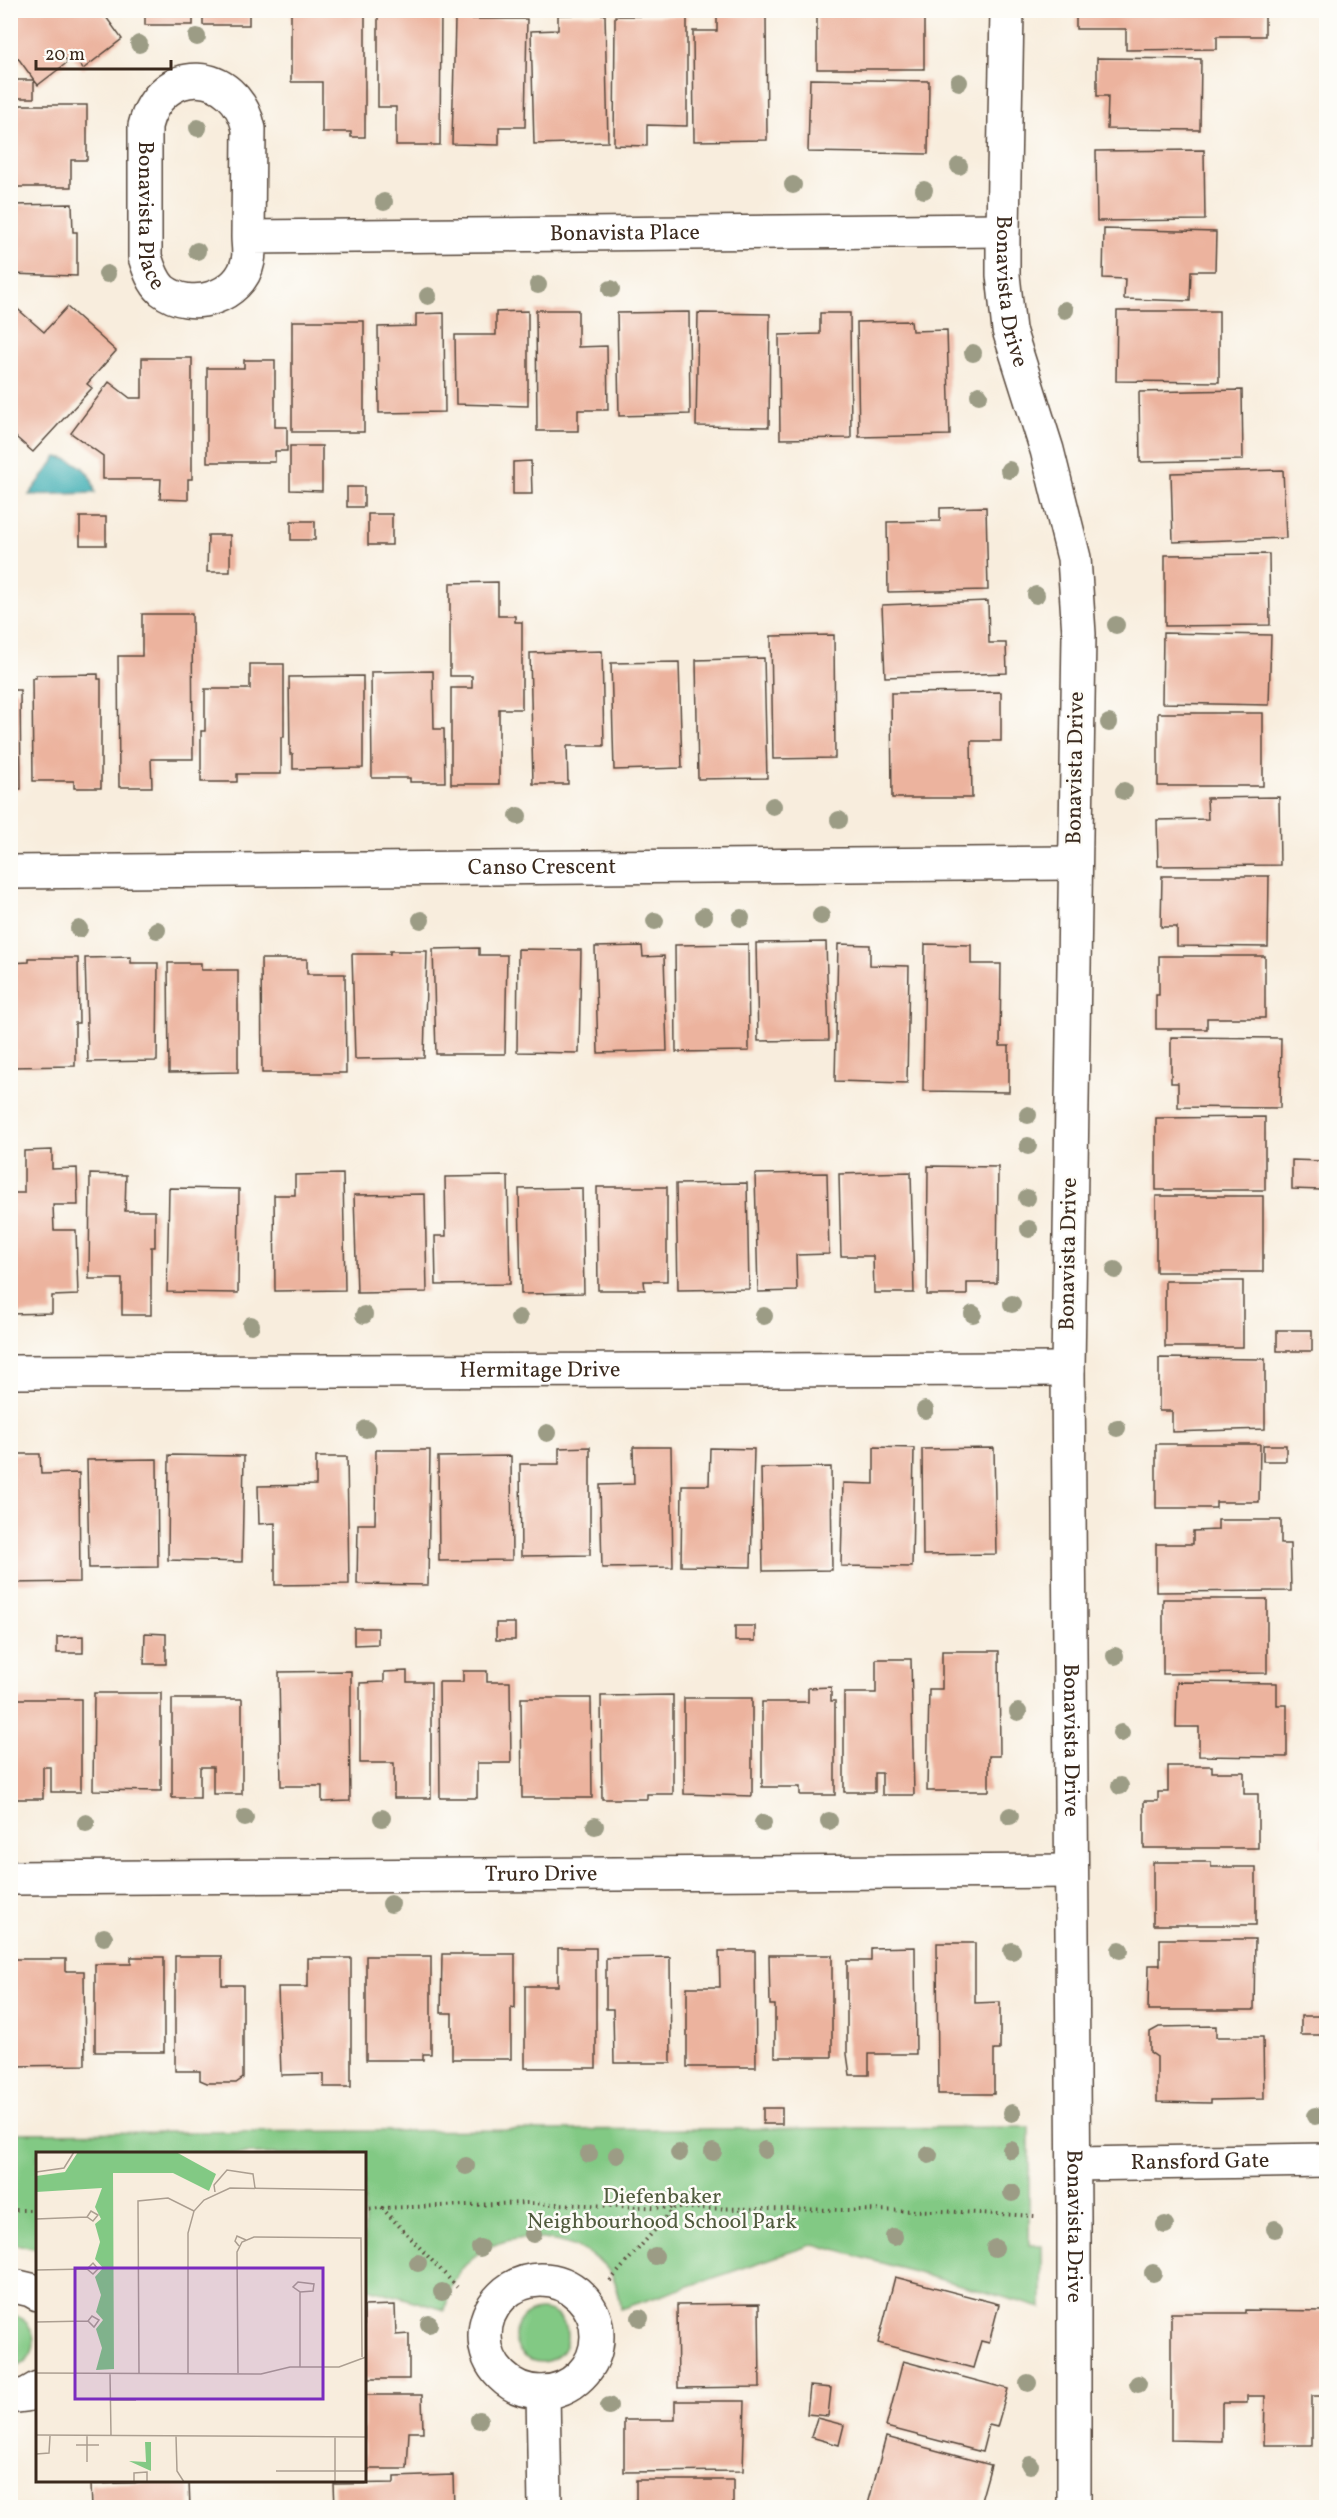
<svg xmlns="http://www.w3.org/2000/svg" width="1337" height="2518" viewBox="0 0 1337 2518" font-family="Vollkorn,serif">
	<rect width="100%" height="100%" fill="#fdfcf7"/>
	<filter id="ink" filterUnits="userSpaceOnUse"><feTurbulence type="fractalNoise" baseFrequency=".0167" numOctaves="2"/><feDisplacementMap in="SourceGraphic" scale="12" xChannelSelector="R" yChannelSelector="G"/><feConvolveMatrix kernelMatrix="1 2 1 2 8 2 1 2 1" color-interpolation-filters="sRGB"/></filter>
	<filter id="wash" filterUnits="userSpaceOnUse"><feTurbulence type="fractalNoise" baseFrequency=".008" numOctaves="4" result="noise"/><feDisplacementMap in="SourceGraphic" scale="24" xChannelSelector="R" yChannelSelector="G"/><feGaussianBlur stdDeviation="1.35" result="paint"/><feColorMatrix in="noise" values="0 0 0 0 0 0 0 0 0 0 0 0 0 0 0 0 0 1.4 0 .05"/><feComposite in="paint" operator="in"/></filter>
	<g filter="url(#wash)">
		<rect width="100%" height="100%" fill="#f8eddd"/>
		<path fill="#82c984" stroke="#5e7a51" stroke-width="1.5" d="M1029,2127V2245H1042V2308L814,2244L621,2309C620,2297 618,2285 611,2274C602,2259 583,2249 567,2244C509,2227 456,2248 445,2310L365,2287L364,2154H38L37,2249L11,2243V2133Z
			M515 2336a26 26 0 1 1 52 0a26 26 0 1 1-52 0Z
			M11,2314C41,2321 42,2363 11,2367Z"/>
		<path fill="#38abb1" stroke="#3a6a68" stroke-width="1.5" d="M57,457C77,460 93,471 95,493L29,495Z"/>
		<g id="blocks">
			<path fill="#ecb39e" d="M10,10H101L122,39L83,69L68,51L63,56L68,62L38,85L34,80V98H15V80H34L18,58L13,62L10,58Z
				M145,10H193V25H145Z
				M203,10H249V25H203Z
				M291,10H365V137H351V132H322V82H291Z
				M378,10H441L440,145H396V107H378Z
				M817,10H924V69H817Z
				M1076,10H1265V36H1217V49L1126,50V29H1076Z
				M605,14L608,142L534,144L531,31L558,30V15Z
				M766,15L767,140L694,141L693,31H717V16Z
				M615,16H687V126L647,125V146L614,145Z
				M455,19H527L525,127H499V145L452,144Z
				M1097,58L1201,59L1200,130L1107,129L1108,96H1097Z
				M810,79L929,81L928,154L808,152Z
				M10,105H87V160H71V187H10Z
				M1204,150L1205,220L1097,221L1096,151Z
				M72,204L73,232H77V276L10,274V205Z
				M1104,229L1216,232L1215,271H1191L1190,301L1124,299L1125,279L1103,278Z
				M13,305L44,332L67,307L116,351L87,384L92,388L33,452L10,432V308Z
				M536,310H578V347L607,346L608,410H578V431H537Z
				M528,311V406L456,404L455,335H496V312Z
				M1117,311H1219V382L1116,381Z
				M689,312L690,414L619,416L617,313Z
				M444,313L445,412L379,413L378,327L416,326V314Z
				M698,313L770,314L769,427L696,426Z
				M820,313H850L851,438L780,439L779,335L820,334Z
				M292,321H364V432H292Z
				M911,321L912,331L947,330L950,435L859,437L857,322Z
				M142,358H192V479H188V500L160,499L161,479H103V456L71,433L109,382L130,398H142Z
				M244,360H275V427H287V451H275V462H207V368H244Z
				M1242,390L1243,460L1140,462L1139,392Z
				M290,446H322V491L290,490Z
				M531,461L532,494H513V462Z
				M1283,470L1286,538L1173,542L1171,473Z
				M347,487H364V507H347Z
				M986,507L988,590L888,592L887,522L940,521V508Z
				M368,514H392V545H368Z
				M80,517H106V545H80Z
				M291,521H315V540H291Z
				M208,535H230V572H207Z
				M1269,554L1270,625L1165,626V555Z
				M498,582V616H515V622H522V709H499V784H451V688H472V676H450V583Z
				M988,601L989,643H1006L1007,673L885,677L882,605Z
				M142,614H192L193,759H151L152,787H119L118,656H142Z
				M1163,633L1271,635L1269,705L1162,703Z
				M834,635L835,758L773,759L771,636Z
				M602,651L604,746H567L568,784H533L530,653Z
				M764,658L767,778L698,779L696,660Z
				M679,662L682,768L614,770L611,663Z
				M250,664H284V737H281V774H237V782H201V731H205V689H250Z
				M433,671L434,729H444L445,782H410V778H372L371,672Z
				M98,674V679H101V788H74V781H33L32,678H36V675Z
				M363,676V768L293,769V754H290L289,677Z
				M10,690H20L21,789H10Z
				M1001,692V741H971L972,798H892L891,693Z
				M1158,713H1263V786H1158Z
				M1279,797L1280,865L1158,866L1157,820L1208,819L1207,798Z
				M1162,876H1269L1268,947L1177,946V927H1161Z
				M826,942L829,1040L758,1041L756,943Z
				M748,944L749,1051L676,1052L675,945Z
				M838,944L870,945V965L909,966L907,1083L835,1081Z
				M925,944L971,945V964H1001L1000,1046H1009V1092L923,1091Z
				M642,946L643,957L664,956L667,1051L598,1053L595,947Z
				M479,948V955H507L505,1054H436L433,949Z
				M518,949L581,950L579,1053L517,1052Z
				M390,951H427L424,1058L355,1059L352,954H390Z
				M1159,956H1265V1018H1207V1029H1156V995H1159Z
				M131,957V963H158L157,1061L88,1062L85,958Z
				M29,958H78L79,1023H75V1066L10,1067V963L29,962Z
				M261,959H307V974H345L346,1073H262Z
				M168,963H201V970H238V1072L169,1073Z
				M1171,1037L1281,1038L1280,1108L1178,1107V1083H1171Z
				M1265,1117V1190H1156V1118Z
				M52,1150V1169L77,1168L78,1205H53L54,1230H76L78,1295L52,1296V1313L10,1314V1193H24V1151Z
				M1292,1160L1321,1161V1190L1292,1189Z
				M928,1166L998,1167L997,1283H967V1295H927Z
				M911,1172L914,1293H874L873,1256H841L839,1174Z
				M827,1173L829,1254L796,1255L797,1291L758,1292L755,1174Z
				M90,1174L126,1175L125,1211H155V1247H151V1315H122V1279H89Z
				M343,1174L345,1290L275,1291L274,1195H295V1175Z
				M508,1176L510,1284L436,1285L435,1236H446L445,1177Z
				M747,1183L749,1289L678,1290L676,1184Z
				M597,1187H667V1281H644L645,1290H598Z
				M169,1188L239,1189L238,1293L167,1292Z
				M582,1188L584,1293L521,1294L519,1189Z
				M425,1194L427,1292L357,1293L354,1195Z
				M1156,1196H1263V1272H1156Z
				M1165,1281H1243V1347H1165Z
				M1277,1330H1312V1351H1277Z
				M1159,1358L1265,1359V1429L1172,1432V1411H1159Z
				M1156,1444H1260L1259,1502H1216V1508H1156Z
				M1263,1445H1286V1461H1263Z
				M590,1447V1555L521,1556L520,1464H559V1448Z
				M633,1447H671L673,1567L602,1568L600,1485L634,1484Z
				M874,1447L914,1448L912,1567L841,1566L843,1483L874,1484Z
				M710,1448L754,1449L751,1567L681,1566L682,1485H709Z
				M994,1448L996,1554L923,1555L922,1449Z
				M376,1450H430L428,1585L357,1584L358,1524H375Z
				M10,1454H40L41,1474L79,1473L80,1582L10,1583Z
				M169,1455L244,1456L242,1562L168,1560Z
				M511,1456L512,1560L439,1561L438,1457Z
				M316,1457H347L349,1584L275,1585V1523L259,1524L258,1486L316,1485Z
				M157,1459L158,1567L89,1568L87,1460Z
				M831,1467L832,1570L763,1571L761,1468Z
				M1218,1520H1281V1544H1290L1291,1591L1156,1592V1544H1193V1531L1218,1530Z
				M1163,1599H1267V1673L1163,1674Z
				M496,1623H515V1640H496Z
				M735,1626H755V1641H735Z
				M354,1628H378V1644L354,1645Z
				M145,1633L166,1634V1664H144Z
				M83,1636V1653H57V1637Z
				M942,1651H999L1000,1756H989V1791H927L929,1689H942Z
				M876,1659H911L914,1795H882V1773H875V1792H844V1693H876Z
				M351,1671V1706H349L350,1801L322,1802V1786H281L279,1672Z
				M407,1671V1682H431V1798H394V1763H360V1683L384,1682V1672Z
				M463,1671H487V1682H510L511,1763H477V1798H440L439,1682H463Z
				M1177,1682L1277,1683V1705H1287V1757L1199,1756V1727H1176Z
				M831,1687V1701H835V1795H800V1787H762V1702H808V1688Z
				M94,1693H161V1791L93,1790Z
				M673,1695V1794H647V1799H602L601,1696Z
				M521,1698H591L592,1798H522Z
				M684,1698H752V1796L684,1794Z
				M12,1699H81V1792H51V1767H43V1799H12Z
				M172,1699H242V1794H213V1767H200V1798H172Z
				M1168,1766H1212V1772H1244V1794H1258V1848H1144V1801H1158V1792H1168Z
				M1322,1800H1326V1848H1322Z
				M1153,1862H1211V1867H1256V1925H1153Z
				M1160,1939H1255L1254,2010H1148L1149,1965H1160Z
				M937,1943H975V2003L1000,2002V2050H994V2094H938Z
				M915,1947L916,2054H869V2075H850L847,2054V1961H871V1948Z
				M558,1948H596V2068H525V1986H558Z
				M719,1951H755L756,2067H687V1987H720Z
				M442,1954H515V2008L511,2007V2059H452V2013H441Z
				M769,1955H832V2057H775V2005H770Z
				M175,1956H222V1985H243V2078L236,2083H207L200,2080V2071H175Z
				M366,1956H431V2054H423V2060H366Z
				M131,1957H164V2052H95V1964H131Z
				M670,1957L671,2063H614L613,2009H606V1958Z
				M308,1958H351V2087H324V2074L281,2075L278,1987H308Z
				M12,1959H66V1971H84L85,2065L12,2066Z
				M1301,2016H1326V2035H1301Z
				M1216,2026V2037H1263L1264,2099L1211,2100V2103L1157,2102V2057L1150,2052V2032L1159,2027Z
				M763,2108H782V2124H763Z
				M895,2277L999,2304L989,2343L981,2341L973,2368L878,2343Z
				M759,2304L760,2387L678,2388L677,2305Z
				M395,2305L396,2335L409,2334V2379H364V2306Z
				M1245,2310L1326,2311V2396H1312V2445H1264L1265,2396H1247V2403H1222V2441L1171,2440V2313H1245Z
				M903,2361L1008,2389L997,2427L989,2425L982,2452L886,2427Z
				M810,2386L831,2388L828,2416L807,2414Z
				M364,2395H422L423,2432H409L407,2469H364Z
				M675,2401H745L743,2471L624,2472V2420H675Z
				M817,2418L844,2425L839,2445L811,2437Z
				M886,2437L991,2465L979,2508H867Z
				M453,2475L454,2508H335L334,2484L394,2483V2477Z
				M636,2480H733V2508H636Z
				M189,2481L190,2508H92L91,2484Z"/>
		</g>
	</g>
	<g filter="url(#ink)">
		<use href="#blocks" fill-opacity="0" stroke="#57473b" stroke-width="1.5"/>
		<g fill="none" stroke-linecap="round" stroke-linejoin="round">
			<g stroke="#57473b" stroke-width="36">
				<g id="minor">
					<path id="s1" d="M1007,10L1003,230V275L1009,330L1047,450L1074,558L1079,634L1068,1369L1074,2216V2508"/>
					<path id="s2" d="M248,237L249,129C235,66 161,63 145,126V257C149,269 153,282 162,290C191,313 241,297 248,261C250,253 248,245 248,237L1003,230"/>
					<path id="s3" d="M10,872L1074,863"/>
					<path id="s4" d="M10,1372L1068,1369"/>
					<path id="s5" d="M10,1878L1071,1871"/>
					<path id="s6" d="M1074,2164L1326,2160"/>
					<circle cx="541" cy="2336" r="56"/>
					<path d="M10,2285L31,2290L38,2294"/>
					<path d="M543,2392L545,2508"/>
					<path d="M10,2397L26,2395L38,2388"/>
				</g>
			</g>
			<path stroke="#57473b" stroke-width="4" stroke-dasharray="1.5 4.5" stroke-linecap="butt" d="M382,2208L526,2203L673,2208
				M364,2209L382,2208L457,2287
				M10,2210H38
				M610,2281L674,2208L941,2211L1035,2216"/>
			<use href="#minor" stroke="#fff" stroke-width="33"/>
		</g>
		<g fill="#9c9c85">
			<circle cx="197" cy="37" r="9"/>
			<circle cx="139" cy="44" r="9"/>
			<circle cx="959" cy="82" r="9"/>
			<circle cx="198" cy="128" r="9"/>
			<circle cx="959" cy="166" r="9"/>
			<circle cx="793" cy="185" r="9"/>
			<circle cx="924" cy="190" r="9"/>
			<circle cx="384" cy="202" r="9"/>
			<circle cx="197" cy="251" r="9"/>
			<circle cx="107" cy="274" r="9"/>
			<circle cx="538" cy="285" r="9"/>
			<circle cx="611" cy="289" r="9"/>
			<circle cx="428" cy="296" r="9"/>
			<circle cx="1065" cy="310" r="9"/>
			<circle cx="973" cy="353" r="9"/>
			<circle cx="979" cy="395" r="9"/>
			<circle cx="1009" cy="470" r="9"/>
			<circle cx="1036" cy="595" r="9"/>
			<circle cx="1116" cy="625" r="9"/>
			<circle cx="1109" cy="723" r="9"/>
			<circle cx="1124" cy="791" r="9"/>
			<circle cx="773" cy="806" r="9"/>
			<circle cx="518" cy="816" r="9"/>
			<circle cx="839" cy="820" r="9"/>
			<circle cx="704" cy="916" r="9"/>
			<circle cx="821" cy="916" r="9"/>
			<circle cx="741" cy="918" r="9"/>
			<circle cx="421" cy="920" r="9"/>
			<circle cx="655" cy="921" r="9"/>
			<circle cx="79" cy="929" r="9"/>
			<circle cx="157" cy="930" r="9"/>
			<circle cx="1028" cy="1115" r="9"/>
			<circle cx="1028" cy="1146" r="9"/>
			<circle cx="1027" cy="1198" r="9"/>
			<circle cx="1029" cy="1229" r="9"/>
			<circle cx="1115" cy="1270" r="9"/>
			<circle cx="1012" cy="1304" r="9"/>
			<circle cx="973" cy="1314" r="9"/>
			<circle cx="364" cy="1315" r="9"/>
			<circle cx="764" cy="1316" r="9"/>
			<circle cx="519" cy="1318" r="9"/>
			<circle cx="251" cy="1325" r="9"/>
			<circle cx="925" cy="1410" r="9"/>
			<circle cx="1117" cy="1428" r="9"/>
			<circle cx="366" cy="1429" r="9"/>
			<circle cx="547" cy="1433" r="9"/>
			<circle cx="1115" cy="1656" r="9"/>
			<circle cx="1018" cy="1712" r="9"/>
			<circle cx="1121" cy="1733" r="9"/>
			<circle cx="1120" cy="1786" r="9"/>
			<circle cx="1010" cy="1816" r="9"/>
			<circle cx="245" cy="1818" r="9"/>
			<circle cx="382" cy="1818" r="9"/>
			<circle cx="829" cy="1821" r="9"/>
			<circle cx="86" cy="1823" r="9"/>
			<circle cx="763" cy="1823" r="9"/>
			<circle cx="595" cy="1826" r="9"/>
			<circle cx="391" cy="1904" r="9"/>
			<circle cx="104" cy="1937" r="9"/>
			<circle cx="1120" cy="1950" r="9"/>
			<circle cx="1012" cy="1951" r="9"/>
			<circle cx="1012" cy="2113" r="9"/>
			<circle cx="1315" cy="2116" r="9"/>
			<circle cx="765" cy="2150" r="9"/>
			<circle cx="1011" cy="2150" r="9"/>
			<circle cx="713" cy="2152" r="9"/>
			<circle cx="679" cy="2153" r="9"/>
			<circle cx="589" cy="2154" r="9"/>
			<circle cx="617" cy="2155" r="9"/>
			<circle cx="929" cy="2155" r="9"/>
			<circle cx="466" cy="2166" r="9"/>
			<circle cx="1012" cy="2193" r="9"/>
			<circle cx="1165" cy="2225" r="9"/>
			<circle cx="1275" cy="2229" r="9"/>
			<circle cx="533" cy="2234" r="9"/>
			<circle cx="894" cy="2237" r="9"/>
			<circle cx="480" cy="2248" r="9"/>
			<circle cx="995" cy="2248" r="9"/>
			<circle cx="655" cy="2256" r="9"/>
			<circle cx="418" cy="2263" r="9"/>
			<circle cx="1153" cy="2273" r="9"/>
			<circle cx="442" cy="2292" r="9"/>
			<circle cx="640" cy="2318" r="9"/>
			<circle cx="429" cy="2324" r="9"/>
			<circle cx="1028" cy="2383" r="9"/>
			<circle cx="1138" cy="2384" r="9"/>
			<circle cx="609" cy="2406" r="9"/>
			<circle cx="479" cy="2420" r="9"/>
			<circle cx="1030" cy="2465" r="9"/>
		</g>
	</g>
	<g text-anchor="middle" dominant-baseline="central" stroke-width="5" stroke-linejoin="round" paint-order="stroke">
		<g font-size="22" fill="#3b2a1e" stroke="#fdfcf7">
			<text stroke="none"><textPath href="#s2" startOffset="350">Bonavista Place</textPath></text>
			<text stroke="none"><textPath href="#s2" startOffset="936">Bonavista Place</textPath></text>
			<text stroke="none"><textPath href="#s1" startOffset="282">Bonavista Drive</textPath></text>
			<text transform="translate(1076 768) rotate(-89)">Bonavista Drive</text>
			<text stroke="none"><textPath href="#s3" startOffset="532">Canso Crescent</textPath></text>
			<text transform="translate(1069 1254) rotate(-89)">Bonavista Drive</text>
			<text stroke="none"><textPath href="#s4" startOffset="530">Hermitage Drive</textPath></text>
			<text stroke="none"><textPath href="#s1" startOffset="1740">Bonavista Drive</textPath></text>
			<text stroke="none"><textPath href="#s5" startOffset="531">Truro Drive</textPath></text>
			<text stroke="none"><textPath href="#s6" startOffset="126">Ransford Gate</textPath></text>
			<text stroke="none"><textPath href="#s1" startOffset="2226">Bonavista Drive</textPath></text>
		</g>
		<g font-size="22" fill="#505a3d" stroke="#fdfcf7">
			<text x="662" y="2197">Diefenbaker<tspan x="662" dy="25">Neighbourhood School Park</tspan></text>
		</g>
	</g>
	<g transform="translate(36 2152)">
		<rect width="330" height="330" fill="#f8eddd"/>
		<path d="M42,0H140L180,22L173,39L137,21H77L78,217L60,218L66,196L60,177L67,168L60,160L65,143L59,125L67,116L59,107L64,90L59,72L65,67L59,55L66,36L0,40V24L29,20ZM109,290H115V319L93,309L110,310Z" fill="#82c984"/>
		<path fill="none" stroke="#ac9f91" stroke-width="1.5" d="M0,20L28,16L38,0M179,40L178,33L191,18L217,22L219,36M0,67L51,65L57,69L62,63L55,59L51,65M203,94L199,89L201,84L210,88M0,118L51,117L57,111L62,117L57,122L51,117M264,140L277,139L278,132L262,130L257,135L264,140V215M0,170L52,169L58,175L63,168L56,164L52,169M0,221L225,222L254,215H303L330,205M74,221L75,284M103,221L102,49L132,46L158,59M152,221V81L158,59L168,48L194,36L330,38M202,221L201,100L206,90L218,85L325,86L326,205M75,248H100M0,283L330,285M140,284L141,319L148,330M299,285V330M40,293H63M0,302L13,301L14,284M51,310V284M240,319H330M98,330V321L111,320V330"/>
		<path fill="#7b2cbf" fill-opacity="0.15" stroke="#7b2cbf" stroke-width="3" d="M39,116H287V247H39Z"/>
		<rect width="330" height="330" fill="none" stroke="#3b2a1e" stroke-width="3"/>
	</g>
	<rect width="1337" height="2518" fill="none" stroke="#fdfcf7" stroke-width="36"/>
	<path d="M36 60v9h135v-9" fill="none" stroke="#3b2a1e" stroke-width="3"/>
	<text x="45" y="60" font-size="18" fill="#3b2a1e" stroke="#fdfcf7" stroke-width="4.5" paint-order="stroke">20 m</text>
</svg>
